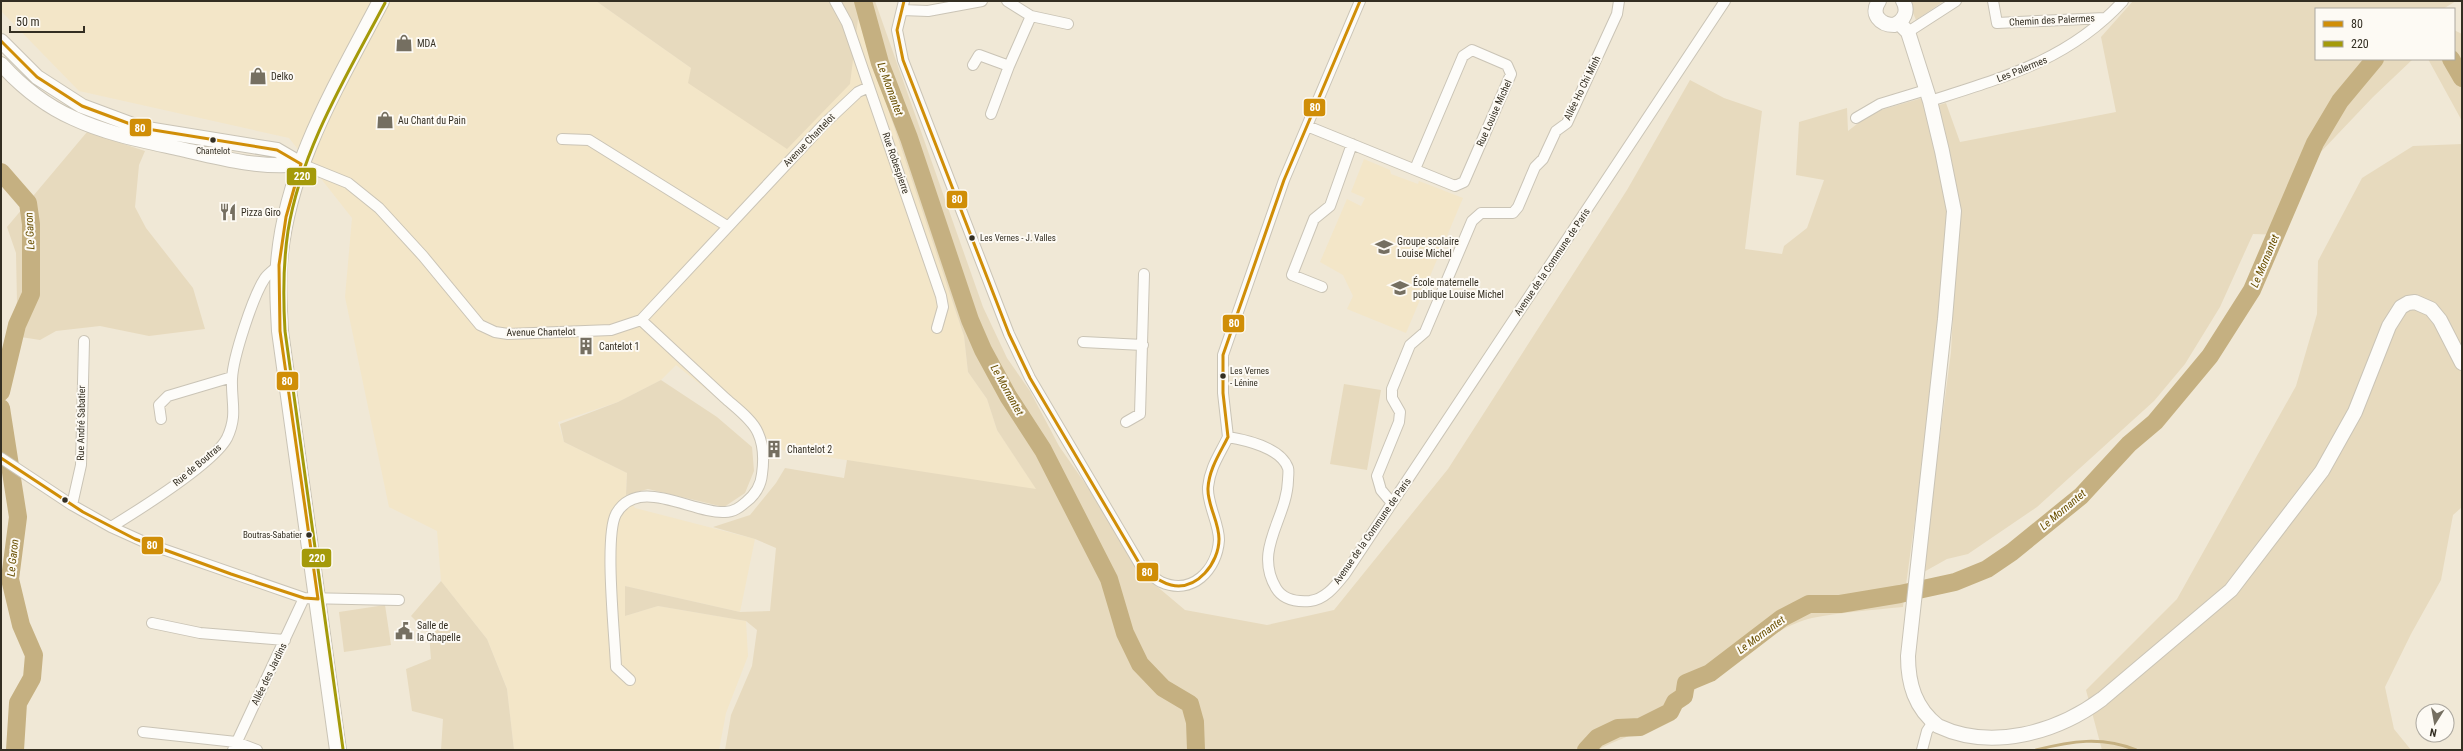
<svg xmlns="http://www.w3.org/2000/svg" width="2463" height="751" viewBox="0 0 2463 751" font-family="'Roboto Condensed',sans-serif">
	<rect width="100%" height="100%" fill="#f0e8d6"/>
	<path fill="#f3e6c8" d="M1,1H596L691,68L858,18L964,336L968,372L987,399L997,430L1037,490L782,450L676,365L661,380L618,402L558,422L564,442L627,473L626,495L635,508L755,539L740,612L625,586V616L658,606L746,621L748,656L726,713L719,750H514L507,689L487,639L441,581L437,531L389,507L345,297L352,218L289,138L79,91L1,11Z
		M1364,159L1390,170L1391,174L1418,184L1419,181L1463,198L1406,333L1347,309L1353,296L1343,275L1320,262L1347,199L1361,206L1365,198L1351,192Z"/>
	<path fill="#e7dabe" d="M596,1H875L983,307L1007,358L1030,391L1059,446L1089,489L1141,573L1185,610L1267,625L1334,610L1448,469L1627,190L1690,80L1724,98L1762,111L1745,249L1782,254L1784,246L1807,228L1824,180L1796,175L1799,122L1847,108L1848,131L1871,113L1922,98L1925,109L1946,103L1960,142L2116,112L2101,37L2133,1H2456L2443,9H2316V59H2413L2373,97L2316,157L2283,235L2253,234L2220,307L2185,364L2154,401L2037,507L1968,554L1947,559L1922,573L1951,352L1955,275L1926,438L1903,607C1873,610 1841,612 1812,618C1776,626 1727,666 1697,687C1672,723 1634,732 1597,750H725L731,715L752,666L757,630L746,621L658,606L625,616V586L740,612L770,611L776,548L755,539L713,527L750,515L776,483L785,468L844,478L847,460L1036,489L997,430L987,399L968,372L964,336L858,19L850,84L787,149L688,83L691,68Z
		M1908,1H1944L1916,20Z
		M2454,30L2462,34V121L2428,59H2454Z
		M87,132L145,151L139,165L135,207L146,228L193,288L205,329L149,336L100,326L56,331L40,340L8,335L17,302L16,253L7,227Z
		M2462,144V507L2453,515L2441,580L2411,634L2385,687L2394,729L2411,750H2102L2086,690L2177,599L2296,386L2317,314L2318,261L2362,178L2413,146Z
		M661,380L717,417L752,447L754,471L745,493L724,507L648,489L626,495L627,473L564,442L560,424L618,402Z
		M1344,384L1381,390L1367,470L1330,464Z
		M441,581L487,639L507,689L514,750H441L443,719L412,711L406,669L431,659L429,634L411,616Z
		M385,605L391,645L344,652L339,612Z"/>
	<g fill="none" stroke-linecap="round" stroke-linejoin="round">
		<path stroke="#c5b081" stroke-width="3" d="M2036,750C2071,741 2102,736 2136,750"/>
		<path stroke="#c5b081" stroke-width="18" d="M863,1L880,63L909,138L970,320L983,350L1008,396L1043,450L1109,579L1125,633L1140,664L1163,688L1190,704L1195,722L1196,750
			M2451,59L2462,78
			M1,172L28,203L31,224V294L17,325L1,392
			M1,408L18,517L10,579L21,625L34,655L32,678L18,703L15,750
			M1586,750L1597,738L1618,728L1640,727L1670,712L1675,702L1684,696L1686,683L1710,673L1782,618L1809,604H1840L1900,594L1955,582L1987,569L2012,552L2081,496L2129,444L2155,422L2210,356L2252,290L2315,143L2340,101L2375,59"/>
		<g stroke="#cac4b6" stroke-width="12">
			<path id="street" d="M835,1L847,23L941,296L943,307L937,328
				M904,1L897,30L903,60L1009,334L1030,378L1142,568C1148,572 1155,579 1161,582C1192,596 1217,570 1219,540C1219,523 1207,504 1208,487C1210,467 1220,454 1228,437
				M1007,1L1031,16L1068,24
				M1993,1L1997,23L2105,18
				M902,10L928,11L982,1
				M1908,32L1956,1
				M973,65L979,55L1009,66
				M1930,101C2002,78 2069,60 2123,1
				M991,114L1009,66L1031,16
				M1856,118L1880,104L1926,90
				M1307,126L1455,186L1464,182L1511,74L1507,65L1472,50L1463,56L1415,169
				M562,139L589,140L727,226
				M301,164L348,183L379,208L423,256L480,325L495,332L508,334L611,330L641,320L824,124L858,92L869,87
				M1322,287L1292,275L1314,219L1330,206L1352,144
				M1083,342L1143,345
				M161,419L159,405L168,396L232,377
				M1126,422L1140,414L1144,274
				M1228,437C1246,440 1281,448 1288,468C1289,471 1288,477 1288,480C1287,519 1253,549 1276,588C1283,600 1297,602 1310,601C1326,599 1336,585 1345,574L1725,1
				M1228,437L1223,393V355L1284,180L1360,1
				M1,458L72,505L111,527L151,545L304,598L399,600
				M1392,503L1381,490L1377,476L1399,422L1400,412L1392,398V389L1410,345L1425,332L1472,221L1481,213H1513L1518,207L1535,167L1543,159L1556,131L1567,123L1617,14L1619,1
				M72,505L81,465L84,341
				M111,527C137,511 214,463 227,438C238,415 231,402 232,379C233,357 253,296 265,278C269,273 275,269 279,265
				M152,623L200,633L285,640
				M630,680L616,667C615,637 604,537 616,514C638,475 693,514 725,512C734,512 740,507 746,502C756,494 761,486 762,474C764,460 764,446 758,433C753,420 735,407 725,398C697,372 669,346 641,320
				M143,732L236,742L257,750
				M233,750L304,598
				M1922,750L1927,731L1933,722"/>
		</g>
		<g stroke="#cac4b6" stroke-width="16">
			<path id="secondary" d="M1879,1C1870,14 1880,25 1894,25C1904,21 1909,11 1903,1
				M1899,23L1908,32L1930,101L1942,151L1954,211L1945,319L1908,656C1908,684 1915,708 1938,726C1991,751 2056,733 2102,699L2231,590L2322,471L2355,412L2389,326L2401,307L2408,303L2415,302L2431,309L2440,320L2462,363
				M1,41L37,77L82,106L141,128L277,150L301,164
				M1,64C21,86 46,106 73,118C107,134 145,141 181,149C220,158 261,169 301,164"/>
		</g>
		<g stroke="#cac4b6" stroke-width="18">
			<path id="primary" d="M338,750L280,331C279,309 277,286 279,264C286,168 337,85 381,1"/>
		</g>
		<use href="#street" stroke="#fdfcf9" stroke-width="10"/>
		<use href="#secondary" stroke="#fdfcf9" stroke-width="14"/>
		<use href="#primary" stroke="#fdfcf9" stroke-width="16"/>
		<g stroke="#fdfaf4" stroke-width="6">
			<path id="bus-1" d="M904,1L897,30L903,60L1009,334L1030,378L1142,568C1152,575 1159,582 1171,585C1197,591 1219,563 1219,539C1219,521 1207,505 1208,488C1209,469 1220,453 1228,437
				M1,41L37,77L82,106L141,128L277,150L301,164
				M301,164L286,217L279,265L280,331L318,599
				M1228,437L1223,393V355L1284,180L1360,1
				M1,458L83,512L135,539L231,574L304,598L318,599"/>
		</g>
		<g stroke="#fdfaf4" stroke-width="6">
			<path id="bus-2" d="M343,749L285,331C283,297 283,264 288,231C301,150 347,75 385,3"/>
		</g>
		<use href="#bus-1" stroke="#d08e07" stroke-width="3"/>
		<use href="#bus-2" stroke="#a49a0a" stroke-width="3"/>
	</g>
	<defs>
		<g id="shop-bare" transform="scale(1.38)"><path d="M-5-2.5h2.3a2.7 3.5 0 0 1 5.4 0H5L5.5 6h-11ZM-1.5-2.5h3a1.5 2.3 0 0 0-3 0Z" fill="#756f61" stroke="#fdfaf4" stroke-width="2.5" paint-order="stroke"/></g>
		<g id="restaurant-bare" transform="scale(1.38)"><path d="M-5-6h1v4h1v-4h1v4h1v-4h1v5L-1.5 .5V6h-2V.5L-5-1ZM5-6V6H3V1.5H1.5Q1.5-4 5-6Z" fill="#756f61" stroke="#fdfaf4" stroke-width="2.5" paint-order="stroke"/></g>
		<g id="school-bare" transform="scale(1.38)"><path d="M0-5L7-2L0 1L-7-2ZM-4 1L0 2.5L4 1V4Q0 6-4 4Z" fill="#756f61" stroke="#fdfaf4" stroke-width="2.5" paint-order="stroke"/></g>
		<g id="building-bare" transform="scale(1.38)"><path d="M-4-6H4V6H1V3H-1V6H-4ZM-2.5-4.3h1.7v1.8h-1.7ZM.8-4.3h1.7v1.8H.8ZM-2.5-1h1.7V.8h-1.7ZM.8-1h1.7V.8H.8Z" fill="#756f61" stroke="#fdfaf4" stroke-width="2.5" paint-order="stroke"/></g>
		<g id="civic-bare" transform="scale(1.38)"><path d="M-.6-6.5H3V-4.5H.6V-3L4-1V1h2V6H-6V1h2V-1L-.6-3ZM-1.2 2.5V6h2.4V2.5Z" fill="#756f61" stroke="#fdfaf4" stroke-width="2.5" paint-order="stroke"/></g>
	</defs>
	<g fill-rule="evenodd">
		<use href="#shop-bare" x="404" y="43"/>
		<use href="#shop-bare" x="258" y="76"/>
		<use href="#shop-bare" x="385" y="120"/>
		<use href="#restaurant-bare" x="228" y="212"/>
		<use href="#school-bare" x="1384" y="247"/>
		<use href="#school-bare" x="1400" y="288"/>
		<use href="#building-bare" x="586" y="346"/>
		<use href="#building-bare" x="774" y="449"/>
		<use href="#civic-bare" x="404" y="631"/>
	</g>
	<g fill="#332e22" stroke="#fdfaf4" stroke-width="1.5">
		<circle cx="213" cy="140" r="3.5"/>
		<circle cx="972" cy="238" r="3.5"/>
		<circle cx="1223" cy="376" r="3.5"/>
		<circle cx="65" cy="500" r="3.5"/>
		<circle cx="309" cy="535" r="3.5"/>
	</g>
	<g text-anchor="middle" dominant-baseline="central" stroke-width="4" stroke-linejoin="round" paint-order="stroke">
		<g font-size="9" fill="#332e22" stroke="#fdfaf4" text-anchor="start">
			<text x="213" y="151" text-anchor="middle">Chantelot</text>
			<text x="980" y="238">Les Vernes - J. Valles</text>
			<text x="1230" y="371">Les Vernes<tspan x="1230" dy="12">- Lénine</tspan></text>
			<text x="302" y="535" text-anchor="end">Boutras-Sabatier</text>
		</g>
		<g font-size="10" fill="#332e22" stroke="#fdfaf4">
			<text transform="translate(2052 20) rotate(-3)">Chemin des Palermes</text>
			<text transform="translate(2022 69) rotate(-22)">Les Palermes</text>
			<text transform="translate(1582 88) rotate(-64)">Allée Ho Chi Minh</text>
			<text transform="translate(1494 113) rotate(-66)">Rue Louise Michel</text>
			<text transform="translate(809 140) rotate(-46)">Avenue Chantelot</text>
			<text transform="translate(896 163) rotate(71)">Rue Robespierre</text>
			<text transform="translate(1552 262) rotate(-56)">Avenue de la Commune de Paris</text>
			<text transform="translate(541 332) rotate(-1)">Avenue Chantelot</text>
			<text transform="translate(81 423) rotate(-89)">Rue André Sabatier</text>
			<text transform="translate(197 465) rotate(-40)">Rue de Boutras</text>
			<text transform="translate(1372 531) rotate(-55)">Avenue de la Commune de Paris</text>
			<text transform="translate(269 674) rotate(-64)">Allée des Jardins</text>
		</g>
		<g font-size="10" fill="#332e22" stroke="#fdfaf4" text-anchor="start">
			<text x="417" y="43">MDA</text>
			<text x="271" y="76">Delko</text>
			<text x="398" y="120">Au Chant du Pain</text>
			<text x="241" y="212">Pizza Giro</text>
			<text x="1397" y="241">Groupe scolaire<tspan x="1397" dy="12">Louise Michel</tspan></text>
			<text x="1413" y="282">École maternelle<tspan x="1413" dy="12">publique Louise Michel</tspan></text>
			<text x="599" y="346">Cantelot 1</text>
			<text x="787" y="449">Chantelot 2</text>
			<text x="417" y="625">Salle de<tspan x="417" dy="12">la Chapelle</tspan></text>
		</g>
		<g font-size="11" font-style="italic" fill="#694f00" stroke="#fdfaf4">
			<text transform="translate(890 89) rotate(70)">Le Mornantet</text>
			<text transform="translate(30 231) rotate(-93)">Le Garon</text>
			<text transform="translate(2265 261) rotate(-67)">Le Mornantet</text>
			<text transform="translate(1007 390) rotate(61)">Le Mornantet</text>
			<text transform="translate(2063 510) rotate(-40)">Le Mornantet</text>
			<text transform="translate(13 558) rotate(-84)">Le Garon</text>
			<text transform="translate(1761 635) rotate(-36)">Le Mornantet</text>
		</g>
	</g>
	<g stroke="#fdfaf4" stroke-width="1.5">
		<rect x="1303" y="98" width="23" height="19" rx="4" fill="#d08e07"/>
		<rect x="129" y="118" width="23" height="19" rx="4" fill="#d08e07"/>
		<rect x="286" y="167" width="31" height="19" rx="4" fill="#a49a0a"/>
		<rect x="946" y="190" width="22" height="19" rx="4" fill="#d08e07"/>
		<rect x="1222" y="314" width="23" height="19" rx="4" fill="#d08e07"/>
		<rect x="276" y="371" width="23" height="20" rx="4" fill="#d08e07"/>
		<rect x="141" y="536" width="23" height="19" rx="4" fill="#d08e07"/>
		<rect x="301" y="548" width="31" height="20" rx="4" fill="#a49a0a"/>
		<rect x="1136" y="562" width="23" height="20" rx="4" fill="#d08e07"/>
	</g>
	<g font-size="11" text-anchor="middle" font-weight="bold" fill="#fff">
		<text x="1315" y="111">80</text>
		<text x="140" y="132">80</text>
		<text x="302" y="180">220</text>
		<text x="957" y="203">80</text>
		<text x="1234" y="327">80</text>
		<text x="287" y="385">80</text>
		<text x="152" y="549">80</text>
		<text x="317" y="562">220</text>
		<text x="1147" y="576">80</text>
	</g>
	<rect width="2463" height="751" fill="none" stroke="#332e22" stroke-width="4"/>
	<rect x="2315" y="8" width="140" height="52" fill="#fdfaf4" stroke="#aca8a0"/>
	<rect x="2323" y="21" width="20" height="6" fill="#d08e07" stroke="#aca8a0"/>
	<text x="2351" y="28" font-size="12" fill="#332e22">80</text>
	<rect x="2323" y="41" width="20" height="6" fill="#a49a0a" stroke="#aca8a0"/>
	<text x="2351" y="48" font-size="12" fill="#332e22">220</text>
	<g transform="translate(2435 723) rotate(191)"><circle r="19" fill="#fdfaf4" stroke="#aca8a0"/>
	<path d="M0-3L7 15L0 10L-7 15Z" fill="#756f61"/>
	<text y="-6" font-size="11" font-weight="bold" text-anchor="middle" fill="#332e22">N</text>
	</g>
	<path d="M10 26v6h74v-6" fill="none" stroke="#332e22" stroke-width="2"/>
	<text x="16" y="26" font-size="12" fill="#332e22" stroke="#fdfaf4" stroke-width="3" paint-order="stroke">50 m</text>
</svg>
